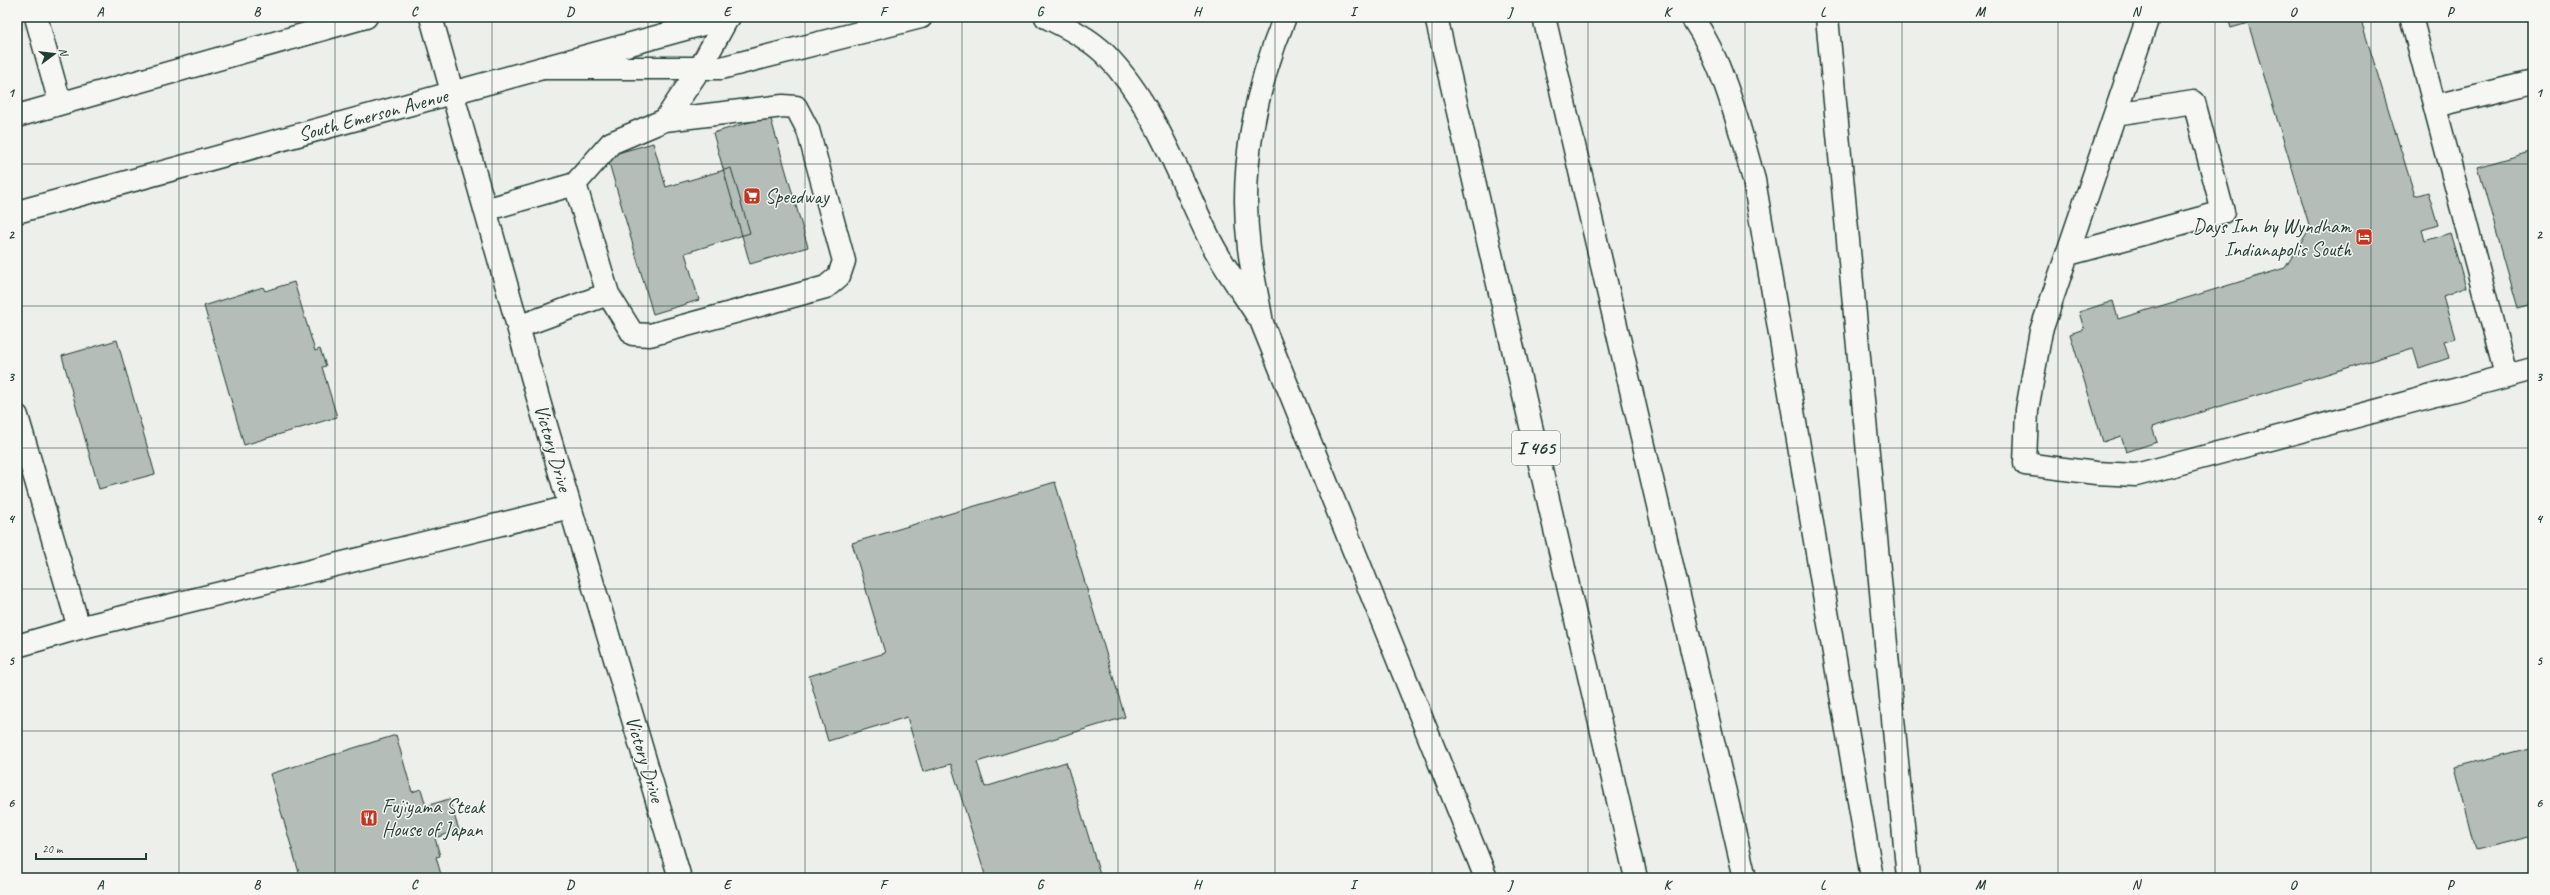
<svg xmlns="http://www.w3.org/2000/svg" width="2550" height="895" viewBox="0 0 2550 895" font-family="Caveat,sans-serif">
	<rect width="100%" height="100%" fill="#edefea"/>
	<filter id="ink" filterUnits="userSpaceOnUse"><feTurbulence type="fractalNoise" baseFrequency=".025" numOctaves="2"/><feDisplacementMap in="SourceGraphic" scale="8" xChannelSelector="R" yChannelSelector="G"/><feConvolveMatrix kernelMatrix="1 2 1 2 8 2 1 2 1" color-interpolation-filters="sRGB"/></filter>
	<g filter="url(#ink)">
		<path fill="#dce0db" d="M17,17H64L17,32Z"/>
		<path fill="#b4bdb8" stroke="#1f3d34" d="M2228,17H2360L2415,196L2428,192L2438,225L2422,230L2425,241L2450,233L2466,287L2443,296L2455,338L2444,341L2449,358L2419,368L2413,348L2152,427L2157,442L2126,452L2121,436L2103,442L2070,334L2084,329L2079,312L2113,301L2118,319L2285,268L2310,228L2248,23L2231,28Z
			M770,116L808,247L750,264L713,133Z
			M653,143L666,187L731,168L750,233L685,253L699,300L653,314L607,156Z
			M2533,151V304L2518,308L2478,167Z
			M294,282L315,351L320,349L326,366L322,367L337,417L244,445L204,306L263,287L265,291Z
			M117,340L155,474L99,489L62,356Z
			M1055,482L1125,717L977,762L985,787L1066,762L1101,878H986L951,764L923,772L907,717L828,741L809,676L885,653L852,543Z
			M396,735L412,792L421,789L426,806L449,799L459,830L435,838L440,856L436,857L442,878H293L300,876L270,774Z
			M2533,747V836L2476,850L2455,767Z"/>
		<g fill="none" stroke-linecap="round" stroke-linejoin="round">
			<g stroke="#1f3d34" stroke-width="25">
				<path id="minor" d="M36,17L60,103
					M431,17L542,412L680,878
					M2148,17L2041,331L2027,410L2025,464L2096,473L2136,475L2533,369
					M2411,17L2506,375
					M2435,106L2533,82
					M665,120L700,68L728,17
					M485,210L575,184L611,143L665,120L783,106L796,107L808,130L844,261L839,276L826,287L650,335L633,334L608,294
					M2069,254L2223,212L2194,102L2115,114
					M518,327L608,294L575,184
					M17,416L79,628
					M17,646L79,628L570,507"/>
			</g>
			<g stroke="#1f3d34" stroke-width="25">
				<path id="major" d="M17,116L366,17
					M17,212L729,17"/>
			</g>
			<g stroke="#1f3d34" stroke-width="25">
				<path id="highway" d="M1046,17C1066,27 1089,38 1105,54C1155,105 1179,177 1210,240C1223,266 1241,290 1257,315
					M1285,17C1255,89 1239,170 1249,248C1252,273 1258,298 1262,323L1486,878
					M1436,17L1636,878
					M1544,17L1745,878
					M1692,17C1725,66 1738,124 1754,180L1872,878
					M1827,17L1908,878
					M542,68H721L921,17"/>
			</g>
			<use href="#minor" stroke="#f6f6f2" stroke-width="22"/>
			<use href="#major" stroke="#f6f6f2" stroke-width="22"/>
			<use href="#highway" stroke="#f6f6f2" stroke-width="22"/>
		</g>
	</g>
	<path fill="none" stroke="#1f3d34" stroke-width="1" stroke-opacity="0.55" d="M179,17V878M335,17V878M492,17V878M648,17V878M805,17V878M962,17V878M1118,17V878M1275,17V878M1432,17V878M1588,17V878M1745,17V878M1902,17V878M2058,17V878M2215,17V878M2371,17V878M17,164H2533M17,306H2533M17,448H2533M17,589H2533M17,731H2533"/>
	<defs>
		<g id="supermarket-square" transform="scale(0.9)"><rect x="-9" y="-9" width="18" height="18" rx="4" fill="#c8321e" stroke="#f6f6f2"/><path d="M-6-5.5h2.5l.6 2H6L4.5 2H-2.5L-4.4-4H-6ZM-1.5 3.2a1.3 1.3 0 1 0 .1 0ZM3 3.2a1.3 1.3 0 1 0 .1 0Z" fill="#fff"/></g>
		<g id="hotel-square" transform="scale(0.9)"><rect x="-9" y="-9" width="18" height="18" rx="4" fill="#c8321e" stroke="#f6f6f2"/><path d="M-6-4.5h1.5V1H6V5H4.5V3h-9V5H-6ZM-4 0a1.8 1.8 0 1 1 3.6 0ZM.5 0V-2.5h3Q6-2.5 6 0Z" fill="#fff"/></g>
		<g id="restaurant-square" transform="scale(0.9)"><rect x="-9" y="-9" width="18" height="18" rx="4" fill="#c8321e" stroke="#f6f6f2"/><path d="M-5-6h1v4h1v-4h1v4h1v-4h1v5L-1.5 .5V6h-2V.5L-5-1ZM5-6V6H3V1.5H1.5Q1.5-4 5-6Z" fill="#fff"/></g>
	</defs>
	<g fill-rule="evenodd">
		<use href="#supermarket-square" x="752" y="196"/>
		<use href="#hotel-square" x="2364" y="237"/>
		<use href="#restaurant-square" x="369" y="818"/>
	</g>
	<g text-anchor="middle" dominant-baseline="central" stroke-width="3" stroke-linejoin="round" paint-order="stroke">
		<rect fill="#f6f6f2" stroke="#60746d" stroke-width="1" x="1512" y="431" width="48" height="34" rx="3"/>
		<g font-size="19" font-weight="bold" fill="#1f3d34">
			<text x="1536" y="448">I 465</text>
		</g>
		<g font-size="20" fill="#1f3d34" stroke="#f6f6f2">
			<text transform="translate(373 115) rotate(-15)">South Emerson Avenue</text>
			<text transform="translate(553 448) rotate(74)">Victory Drive</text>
			<text transform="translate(645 759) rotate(73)">Victory Drive</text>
		</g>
		<g font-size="20" fill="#1f3d34" stroke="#f6f6f2" text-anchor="start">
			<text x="765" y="196">Speedway</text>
			<text x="2351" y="226" text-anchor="end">Days Inn by Wyndham<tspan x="2351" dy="23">Indianapolis South</tspan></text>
			<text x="382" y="806">Fujiyama Steak<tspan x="382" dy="23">House of Japan</tspan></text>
		</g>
	</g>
	<rect width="2550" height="895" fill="none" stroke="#f6f6f2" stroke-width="44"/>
	<g transform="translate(54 54) rotate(75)" stroke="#f6f6f2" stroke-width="3" paint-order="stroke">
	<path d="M0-3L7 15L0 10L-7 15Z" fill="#1f3d34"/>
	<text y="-6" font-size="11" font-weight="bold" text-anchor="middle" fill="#1f3d34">N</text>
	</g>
	<path d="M36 853v6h110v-6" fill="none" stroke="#1f3d34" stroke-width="2"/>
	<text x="42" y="853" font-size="12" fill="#1f3d34" stroke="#f6f6f2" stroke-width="3" paint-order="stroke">20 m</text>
	<rect x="22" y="22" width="2506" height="851" fill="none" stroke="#1f3d34" stroke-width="1.5"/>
	<g font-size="13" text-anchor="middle" font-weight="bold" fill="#1f3d34">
		<text x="100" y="16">A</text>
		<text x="257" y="16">B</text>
		<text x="414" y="16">C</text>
		<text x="570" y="16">D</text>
		<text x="727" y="16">E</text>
		<text x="883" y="16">F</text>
		<text x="1040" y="16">G</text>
		<text x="1197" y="16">H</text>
		<text x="1353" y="16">I</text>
		<text x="1510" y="16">J</text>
		<text x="1667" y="16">K</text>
		<text x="1823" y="16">L</text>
		<text x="1980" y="16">M</text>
		<text x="2136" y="16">N</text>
		<text x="2293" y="16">O</text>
		<text x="2450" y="16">P</text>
		<text x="11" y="97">1</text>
		<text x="2539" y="97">1</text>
		<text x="11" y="239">2</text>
		<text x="2539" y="239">2</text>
		<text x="11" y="381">3</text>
		<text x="2539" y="381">3</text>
		<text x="11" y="523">4</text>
		<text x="2539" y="523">4</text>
		<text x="11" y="665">5</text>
		<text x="2539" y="665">5</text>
		<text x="11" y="807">6</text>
		<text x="2539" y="807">6</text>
		<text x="100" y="889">A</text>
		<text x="257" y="889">B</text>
		<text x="414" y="889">C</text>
		<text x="570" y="889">D</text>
		<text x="727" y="889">E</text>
		<text x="883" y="889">F</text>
		<text x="1040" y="889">G</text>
		<text x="1197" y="889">H</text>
		<text x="1353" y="889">I</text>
		<text x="1510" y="889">J</text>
		<text x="1667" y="889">K</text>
		<text x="1823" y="889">L</text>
		<text x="1980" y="889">M</text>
		<text x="2136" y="889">N</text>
		<text x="2293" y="889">O</text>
		<text x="2450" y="889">P</text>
	</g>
</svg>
